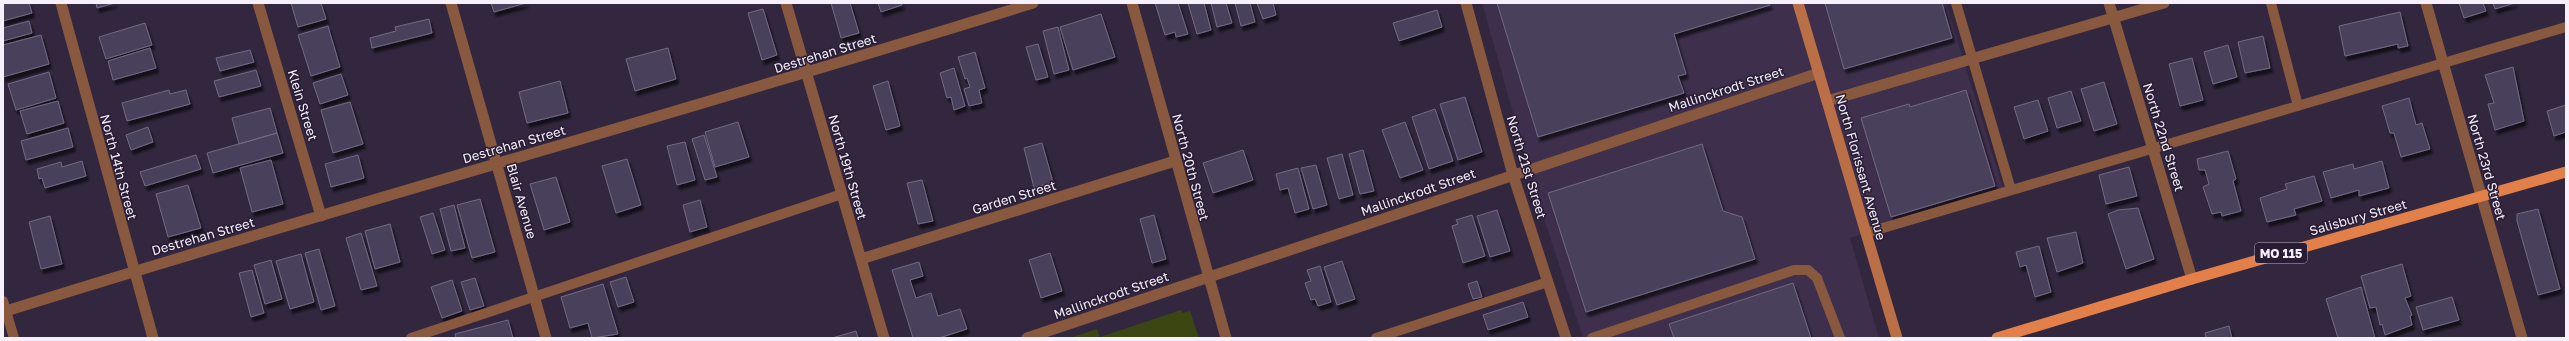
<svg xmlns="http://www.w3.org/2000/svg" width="2569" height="341" viewBox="0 0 2569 341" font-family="'Golos Text',sans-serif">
	<defs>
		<filter id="shadow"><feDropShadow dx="2.5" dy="4.5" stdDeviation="1" flood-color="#0009"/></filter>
	</defs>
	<rect width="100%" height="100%" fill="#32273e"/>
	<path fill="#3e2f4d" d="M1482,3H1946L2004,192L1850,238L1879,338H1583L1536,194Z"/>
	<path fill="#3b4613" d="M1181,310L1183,313L1190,311L1199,338H1069L1097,329L1100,337Z"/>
	<path fill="#4a415b" stroke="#736985" filter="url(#shadow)" d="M3,3H29L32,13L3,21Z
		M96,3H115L97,8Z
		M291,3H321L326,19L298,27Z
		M491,3H526L494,12Z
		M831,3H850L859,33L841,38Z
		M878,3H901L902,5L881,12Z
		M1155,3H1178L1188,34L1176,37L1175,32L1165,35Z
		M1188,3H1204L1211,30L1197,34Z
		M1211,3H1226L1232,23L1217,27Z
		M1235,3H1250L1255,22L1241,26Z
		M1257,3H1273L1276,15L1263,19Z
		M1497,3H1769L1770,5L1674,34L1686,74L1678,76L1684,93L1538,137Z
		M1825,3H1942L1952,38L1844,69Z
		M2459,3H2483L2486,11L2464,18Z
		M2493,3H2515L2495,9Z
		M763,9L777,55L762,60L748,13Z
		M1437,10L1442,27L1399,41L1393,23Z
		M2400,12L2408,46L2398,48V44L2345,56L2339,26Z
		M1101,14L1115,57L1073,70L1060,27Z
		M429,19L432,33L372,48L370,38L396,31L395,27Z
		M29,21L32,33L3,41V28Z
		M145,23L152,45L106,59L99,37Z
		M328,26L340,67L311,76L298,35Z
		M1058,27L1069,70L1054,74L1043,31Z
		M41,35L49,64L3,77V45Z
		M2263,36L2270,68L2245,73L2238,42Z
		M1038,44L1048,77L1036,80L1026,47Z
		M2228,45L2237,77L2213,84L2204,52Z
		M150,48L156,68L113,80L108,61Z
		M668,48L676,79L635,91L626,59Z
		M250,50L254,62L220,71L216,58Z
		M975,52L985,88L979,90L982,103L969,106L964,89L970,87L967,78L965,79L958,57Z
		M2192,58L2203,100L2180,106L2169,64Z
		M2513,67L2524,121L2495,130L2488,104L2494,103L2485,75Z
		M954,68L965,106L954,110L951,97L947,98L940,73Z
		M256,70L261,86L219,97L214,81Z
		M49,72L56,98L16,110L8,84Z
		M341,74L348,95L320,104L313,83Z
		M560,81L568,113L527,123L519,92Z
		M888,81L900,126L886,130L873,86Z
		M2104,82L2117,124L2094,131L2081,89Z
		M169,90L170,94L186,90L190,104L127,121L122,103Z
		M1966,90L1995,186L1891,217L1861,118L1909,104L1910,107Z
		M2071,91L2081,121L2057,128L2048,98Z
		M1465,97L1482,152L1458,160L1440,104Z
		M2409,98L2416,125L2422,123L2430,149L2401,157L2394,133H2390L2382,106Z
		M2038,100L2048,131L2024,139L2014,107Z
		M58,101L64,123L27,134L20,111Z
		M350,102L363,144L333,153L321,110Z
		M2566,105V132L2554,136L2547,111Z
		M270,108L277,133L239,144L232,118Z
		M1435,109L1453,161L1429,169L1412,117Z
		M738,122L749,157L715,167L705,132Z
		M1405,122L1423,170L1400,178L1382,130Z
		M148,127L153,142L131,150L126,135Z
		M68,128L73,147L26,160L21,141Z
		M277,133L283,153L213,173L207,153Z
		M704,135L717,177L705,180L692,139Z
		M685,142L695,180L677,185L667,146Z
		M1042,143L1053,182L1034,188L1024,148Z
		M1702,144L1723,211L1742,217L1755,259L1586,312L1548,193Z
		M1243,150L1253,180L1213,193L1203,163Z
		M1363,150L1374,191L1360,194L1349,154Z
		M2228,151L2236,179L2233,181L2241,211L2222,216L2221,212L2212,214L2203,187L2209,184L2205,170H2199L2197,159Z
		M1342,154L1353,195L1339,199L1327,158Z
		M196,155L201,169L145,186L140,172Z
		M358,155L364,178L331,187L325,164Z
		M627,159L641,205L616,213L602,166Z
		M271,160L283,204L252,212L240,168Z
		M82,161L86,176L45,188L42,178L39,179L37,169L61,162L62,167Z
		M2382,161L2389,188L2359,196V190L2331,198L2323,172L2353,164L2354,169Z
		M1316,165L1327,205L1313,209L1301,168Z
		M2129,167L2137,196L2106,204L2099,175Z
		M1298,168L1309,209L1295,213L1288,188L1280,190L1276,174Z
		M2314,176L2322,201L2294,209L2296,215L2267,222L2260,198L2287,189L2285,184Z
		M556,177L570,222L544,230L530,184Z
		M922,180L933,221L918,224L907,183Z
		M188,185L201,228L168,237L156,194Z
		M480,199L495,252L472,258L457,205Z
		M700,200L707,227L690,232L683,205Z
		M454,205L465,248L451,251L440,209Z
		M2138,208L2154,259L2126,269L2108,214L2118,210Z
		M2538,209L2560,289L2538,295L2517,221V214Z
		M1497,210L1510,251L1490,257L1477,216Z
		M433,213L445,250L432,254L420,217Z
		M1154,215L1166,259L1152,263L1140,219Z
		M1472,215L1485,256L1463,263L1452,226L1458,224L1456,220Z
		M50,216L62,264L41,269L29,222Z
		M390,224L400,262L375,269L365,231Z
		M2076,232L2083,263L2057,272L2047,238Z
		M361,233L377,286L361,290L346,238Z
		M2039,246L2051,292L2035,297L2026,265L2020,267L2016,252Z
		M319,249L335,306L321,310L305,253Z
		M1050,253L1062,291L1041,298L1029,260Z
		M301,254L314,302L290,309L276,261Z
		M271,260L282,299L265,304L254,265Z
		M1342,261L1355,299L1337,305L1324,267Z
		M919,262L923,276L910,280L916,298L931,293L938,316L960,309L967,329L939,338H913L892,270Z
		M2402,264L2411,296L2405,298L2412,315L2410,316L2412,325L2385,335L2382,324L2380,325L2376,307L2370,308L2361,276Z
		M1320,266L1331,302L1318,306L1315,299L1311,300L1305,283L1311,281L1307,270Z
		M252,270L264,313L251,317L239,273Z
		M626,277L634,302L618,307L610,282Z
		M475,278L484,306L470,310L461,282Z
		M452,280L462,311L442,318L431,287Z
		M1477,281L1482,297L1473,299L1468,284Z
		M1793,283L1811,338H1674L1669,324Z
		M603,284L618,334L592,338L588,323L570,328L561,297Z
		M2361,287L2375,338H2338L2326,299Z
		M2452,297L2459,320L2423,330L2416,307Z
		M1523,302L1528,317L1488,330L1483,315Z
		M508,320L513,338H456L455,334Z
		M2229,326L2232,338H2206L2205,333Z
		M856,331L858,338H832Z"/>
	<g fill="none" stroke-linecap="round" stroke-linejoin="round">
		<path stroke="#88583f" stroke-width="10" d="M1956,3L2011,190
			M2271,3L2298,106
			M1866,233L2566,27
			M3,301L14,338
			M411,338L842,194
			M1376,338L1548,282
			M1592,338L1794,270H1808L1817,278L1840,338"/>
		<path stroke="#88583f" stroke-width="11" d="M61,3L153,338
			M258,3L321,216
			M451,3L546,338
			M786,3L884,338
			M1132,3L1226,338
			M1466,3L1513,175L1566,338
			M2109,3L2192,279
			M2426,3L2522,338
			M1827,101L2164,3
			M861,259L1175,161
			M3,312C345,205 691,110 1033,3
			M1027,338L1819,73"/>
		<path stroke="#bb6f46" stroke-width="11" d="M1798,3L1897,338"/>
		<path stroke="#e3804a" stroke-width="11" d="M1997,338L2192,279L2566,172"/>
	</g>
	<g text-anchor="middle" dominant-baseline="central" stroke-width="3" stroke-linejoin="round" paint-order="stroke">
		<rect fill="#281d34" stroke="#b8b1c1" stroke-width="1" x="2255" y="243" width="52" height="20" rx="3"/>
		<g font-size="12" font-weight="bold" fill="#f6f0fd">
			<text x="2281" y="253">MO 115</text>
		</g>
		<g font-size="13" fill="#f6f0fd" stroke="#281d34">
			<text transform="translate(825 53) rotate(-17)">Destrehan Street</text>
			<text transform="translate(1726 89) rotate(-18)">Mallinckrodt Street</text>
			<text transform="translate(303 105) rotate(73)">Klein Street</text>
			<text transform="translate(2164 137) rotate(73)">North 22nd Street</text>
			<text transform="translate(514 144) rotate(-16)">Destrehan Street</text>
			<text transform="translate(119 167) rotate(75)">North 14th Street</text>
			<text transform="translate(848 167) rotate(74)">North 19th Street</text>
			<text transform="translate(1191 167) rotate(75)">North 20th Street</text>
			<text transform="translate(1527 167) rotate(73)">North 21st Street</text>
			<text transform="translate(1861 167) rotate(74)">North Florissant Avenue</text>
			<text transform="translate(2487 167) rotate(74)">North 23rd Street</text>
			<text transform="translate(1418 192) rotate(-19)">Mallinckrodt Street</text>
			<text transform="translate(1014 197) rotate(-17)">Garden Street</text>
			<text transform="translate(522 201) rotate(74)">Blair Avenue</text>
			<text transform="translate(2358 217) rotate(-16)">Salisbury Street</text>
			<text transform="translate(203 236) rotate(-16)">Destrehan Street</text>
			<text transform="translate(1111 295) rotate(-19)">Mallinckrodt Street</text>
		</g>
	</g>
	<rect width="2569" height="341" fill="none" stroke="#f6f0fd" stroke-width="8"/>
</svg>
